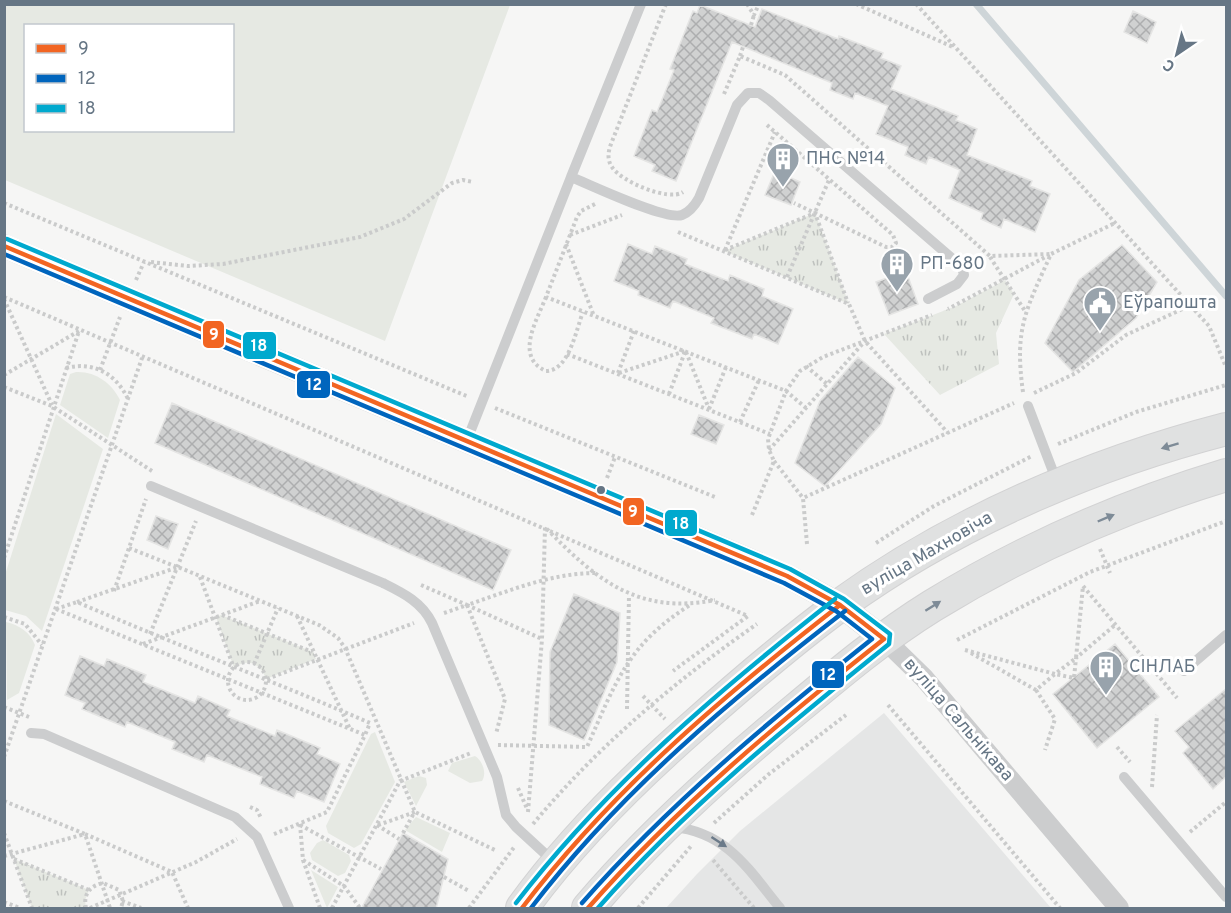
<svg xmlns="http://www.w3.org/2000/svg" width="1231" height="913" viewBox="0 0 1231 913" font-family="Overpass,sans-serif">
	<defs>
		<pattern id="park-tufts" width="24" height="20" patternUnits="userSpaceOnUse" patternTransform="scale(1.5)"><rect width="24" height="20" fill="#e6e9e3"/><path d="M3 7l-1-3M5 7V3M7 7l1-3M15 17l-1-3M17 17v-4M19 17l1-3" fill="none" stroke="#bec1be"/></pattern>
		<pattern id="building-cross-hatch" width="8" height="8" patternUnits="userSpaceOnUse" patternTransform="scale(1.5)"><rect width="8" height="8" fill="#d0d1d1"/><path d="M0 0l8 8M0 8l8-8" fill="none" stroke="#adaeaf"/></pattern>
	</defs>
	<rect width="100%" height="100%" fill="#f6f6f5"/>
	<path fill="#e5e6e6" d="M884,713L1051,908H666L697,874L740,831Z"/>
	<path fill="#e6e9e3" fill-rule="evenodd" d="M4,5H510L385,341L5,180ZM26,26H232V130H26Z
		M76,372C95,371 112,383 120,400L108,438L60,405L70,374Z
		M56,414L103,449L42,631L26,616L5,610V575Z
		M6,622C19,625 30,632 35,645L19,693L7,700Z
		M375,732L395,782L361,844L354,848L328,833L326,826L371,734Z
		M475,756C483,761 487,774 482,781L470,783L448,771L452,763Z
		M419,776L426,778L427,785L416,806L404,782Z
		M416,817L450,833L442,852L405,830Z
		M323,840L349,855L351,861L345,873L338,876L312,860L310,853L317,843Z
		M311,870L338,887L327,908Z"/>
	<path fill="url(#park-tufts)" d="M815,213L849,304L724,251Z
		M1005,280L1014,294L996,333L999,364L940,395L884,334L956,306Z
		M221,615L313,652L316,659L266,679C261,663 247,658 234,668L216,617Z
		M14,859L89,890L85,900L86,908H32Z"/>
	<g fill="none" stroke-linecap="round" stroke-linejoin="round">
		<path stroke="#ced5d8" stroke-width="7" d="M976,4L1226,296"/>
	</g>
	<path fill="url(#building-cross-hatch)" stroke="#e5e5e4" stroke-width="1.5" d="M700,5L755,27L762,9L838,39L839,36L883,53L881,58L901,66L891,89L958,116L956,120L977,129L967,155L1032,181L1030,186L1050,194L1035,232L1004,219L1001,228L981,219L983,213L949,198L960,170L929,157L926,164L905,155L908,147L876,134L888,106L855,93L853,99L830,90L832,83L732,42L676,181L652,171L655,165L634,156L652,110L657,112L674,70L670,69L693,11L697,13Z
		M1133,11L1156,22L1147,43L1124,32Z
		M775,171L800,182L791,205L765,195Z
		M628,244L652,254L655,246L687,259L685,264L728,281L730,275L764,289L762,296L793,309L778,344L754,334L752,339L711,323L714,318L673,301L670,308L638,295L639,291L614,281Z
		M1122,245L1157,282L1136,318L1073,372L1045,343L1079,280Z
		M906,271L918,304L889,315L876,282Z
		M858,357L895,388L881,424L825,486L795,463L820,401Z
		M172,403L511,550L493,590L155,443Z
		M699,415L724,425L716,444L691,434Z
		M156,516L178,524L168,549L147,540Z
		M574,594L620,613L617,662L584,740L549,725L550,652Z
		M1115,644L1159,697L1097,748L1053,694Z
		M80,656L104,666L107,659L146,675L143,682L195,703L198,696L230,710L227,716L275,736L277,730L320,748L317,754L340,764L324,802L297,791L294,798L260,784L262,777L207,755L204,762L172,749L175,742L127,722L125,727L82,709L85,703L65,695Z
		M1227,688V776L1213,789L1183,753L1189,747L1175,731Z
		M403,833L448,859L436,909H361Z"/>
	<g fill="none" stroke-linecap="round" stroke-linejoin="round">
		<g stroke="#d2d2d3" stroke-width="34">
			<path id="primary" d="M522,908C571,840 633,779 696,724C742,683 790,642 840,605C953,523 1091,464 1226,429
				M588,908C643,843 705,786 770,731C822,688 874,642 932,606C1023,550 1124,506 1226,475"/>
		</g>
		<path stroke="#cacbcb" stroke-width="4" stroke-dasharray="3 3" stroke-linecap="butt" d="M666,4L611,144C608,152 607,160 612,167C620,181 669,202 683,192
			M747,4L754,15L759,4
			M856,4L953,47
			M916,4L1209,326L1226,367
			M751,25L754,15
			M740,56L743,47
			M724,94L740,56L785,75L990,256L1051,254L948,309
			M767,125L893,235L896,243L892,247H886L794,203
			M4,203L469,397
			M595,204L581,211L577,217L546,297L786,391L806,408
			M678,232L849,304L865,341L948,433
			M570,235L622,215
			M566,244L594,316
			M725,250L815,213L848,303
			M725,250L775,132
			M990,257L1025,311
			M151,262L188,266L223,264L360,237L404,219L452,183L463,180L473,182
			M787,277L829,180
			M136,280L144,262
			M4,297L748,616L673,671
			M546,297C537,320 514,357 546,371C569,371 576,330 583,312
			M4,299L52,405
			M686,352L709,409
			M567,354L770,434
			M806,366L827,384
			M66,368C94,361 116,374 128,399
			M100,370L120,317
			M618,373L634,331
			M619,373L685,351
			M4,375L79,331
			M4,387L52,406L152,471
			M1023,392C1014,328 1026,310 1051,254L1115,223
			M1034,393L1076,373L1126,335L1189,306
			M669,394L685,352
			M495,408L715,497
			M709,409L726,367
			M740,422L759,380
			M1058,444L1136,412L1226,385
			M769,450L865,341
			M774,461L803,498
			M607,478L615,457
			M752,515L774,461L769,450L768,439L786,391L800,371L823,357L932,315
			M876,543L934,506L1032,456
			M807,544L803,498L1014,403
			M129,548L177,567
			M1100,549L1110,573
			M4,558L79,331
			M200,577L234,668
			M421,585L467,605C509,591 551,573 596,573
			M114,591L146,499
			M77,602L178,567L319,625L338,638L345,648L415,812L497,851
			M467,605L505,699L496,734
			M56,609L365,735L327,812L272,835
			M56,609L77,602C174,644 273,681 370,723L365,735
			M444,613L467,605L542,639
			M222,615L312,652
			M297,616L350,729
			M4,617L25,624L42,645
			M150,634L196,521
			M957,640L1090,572L1226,521
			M143,644L260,601
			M965,650L1055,674L1076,658L1083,586L1177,698
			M971,653L1036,690L1055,674L1074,678L1076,658L1115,625
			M228 681a19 19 0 1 1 38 0a19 19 0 1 1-38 0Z
			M254,664L278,608
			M267,679L414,623
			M1036,690L1055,719L1045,750
			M643,696L665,719
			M888,705L1060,908
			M4,707L29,717
			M627,709L629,595
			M498,745L587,747C616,682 627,645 690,605
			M1117,747L1130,762
			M4,757L142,358
			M1152,787L1157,715
			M518,788L528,811
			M4,801L85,834L110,908
			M250,807L257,810L261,818
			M528,812L542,639L545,527C596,580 638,615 715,600
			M714,823L769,774L846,715
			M300,824L303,860L320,908
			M533,824C598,746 674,682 757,624
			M300,825L381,869
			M377,825L399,839
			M378,825L415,812
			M1190,832L1226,802
			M4,833L32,908
			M403,833L414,813
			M4,856L85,834L172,872L188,908
			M14,859L89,890
			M303,860L344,886L360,908
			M713,860L754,908
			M444,877L469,891
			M122,901L141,908
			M4,902L20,908
			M86,908C83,895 89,886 103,883L119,890L123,901L121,908
			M90,908L196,862L237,839
			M332,908L400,781L471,753
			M469,908L515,846
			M638,908L692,845"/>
		<path stroke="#cccdce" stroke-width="10" d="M571,177L641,4
			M1028,406L1057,482
			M467,440L571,177C591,185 666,221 682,215C690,212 695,205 699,198L737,105L748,93H759L769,100L962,267L964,275L957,284L928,299
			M151,486L383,583C403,593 422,602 432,623L497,777L506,815L516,827L554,862
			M1184,671L1226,635
			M31,733L44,734L235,817L257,837L289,908
			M1124,777L1226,897
			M673,827C727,832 749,870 780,908"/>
		<path stroke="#cccdce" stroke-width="20" d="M884,639L924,678L1119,908"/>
		<path stroke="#cccdce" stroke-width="24" d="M4,246L787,576L840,605L884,639"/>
		<use href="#primary" stroke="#e0e1e1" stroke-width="32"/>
		<g stroke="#fff" stroke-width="9">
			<path id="bus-1" d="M4,246L787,576L840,605L884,639C779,722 677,807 588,908
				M522,908C612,790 723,696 840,605"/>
		</g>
		<g stroke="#fff" stroke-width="9">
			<path id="bus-2" d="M4,254L784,583L836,611L872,639C769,721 669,804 582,903
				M531,908C620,792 730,700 845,611"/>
		</g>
		<g stroke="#fff" stroke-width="9">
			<path id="bus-3" d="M7,239L790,569L844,599L890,634L889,644C786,727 685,809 598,908
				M516,903C607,785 718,691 835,599"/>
		</g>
		<use href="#bus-1" stroke="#f26522" stroke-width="4.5"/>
		<use href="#bus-2" stroke="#0065bd" stroke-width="4.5"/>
		<use href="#bus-3" stroke="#00a9ce" stroke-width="4.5"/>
	</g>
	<defs><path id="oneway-solid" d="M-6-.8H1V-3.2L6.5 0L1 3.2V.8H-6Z" transform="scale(1.5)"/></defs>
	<g fill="#7e8b97">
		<use href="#oneway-solid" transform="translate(1170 446) rotate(163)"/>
		<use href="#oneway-solid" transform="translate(1106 518) rotate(-23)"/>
		<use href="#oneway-solid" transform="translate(933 606) rotate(-32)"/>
	</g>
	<use fill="#6b7a89" href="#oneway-solid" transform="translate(719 842) rotate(33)"/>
	<defs>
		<g id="building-pin" transform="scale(1.725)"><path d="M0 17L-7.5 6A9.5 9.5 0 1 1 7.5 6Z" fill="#98a3ac" stroke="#fff"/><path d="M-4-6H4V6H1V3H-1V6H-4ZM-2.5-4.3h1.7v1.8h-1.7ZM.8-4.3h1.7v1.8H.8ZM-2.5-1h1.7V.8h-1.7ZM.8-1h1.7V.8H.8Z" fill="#fff"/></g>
		<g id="civic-pin" transform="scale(1.725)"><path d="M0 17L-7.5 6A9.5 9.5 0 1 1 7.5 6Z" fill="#98a3ac" stroke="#fff"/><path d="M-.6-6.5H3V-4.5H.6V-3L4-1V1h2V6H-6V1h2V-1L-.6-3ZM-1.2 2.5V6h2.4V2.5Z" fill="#fff"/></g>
	</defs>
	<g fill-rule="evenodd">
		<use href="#building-pin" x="783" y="159"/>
		<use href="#building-pin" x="897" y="264"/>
		<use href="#civic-pin" x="1100" y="303"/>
		<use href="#building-pin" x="1106" y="667"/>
	</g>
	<circle fill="#667685" stroke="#fff" stroke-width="2" cx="601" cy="490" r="5"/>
	<g text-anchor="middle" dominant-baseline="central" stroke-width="6" stroke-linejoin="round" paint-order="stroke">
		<g font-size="18" fill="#667685" stroke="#fff" text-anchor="start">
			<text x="806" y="159">ПНС №14</text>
			<text x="920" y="264">РП-680</text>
			<text x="1123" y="303">Еўрапошта</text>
			<text x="1129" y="667">СІНЛАБ</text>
		</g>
		<g font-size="18" fill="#667685" stroke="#fff">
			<text transform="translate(927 554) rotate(-30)">вуліца Махновіча</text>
			<text transform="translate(958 720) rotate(49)">вуліца Сальнікава</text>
		</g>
	</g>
	<g stroke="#fff" stroke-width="2">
		<rect x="202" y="320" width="23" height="29" rx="6" fill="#f26522"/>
		<rect x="242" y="331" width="35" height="29" rx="6" fill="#00a9ce"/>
		<rect x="296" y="370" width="35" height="29" rx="6" fill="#0065bd"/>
		<rect x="622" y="497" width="23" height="29" rx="6" fill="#f26522"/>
		<rect x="664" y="509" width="34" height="28" rx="6" fill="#00a9ce"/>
		<rect x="811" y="660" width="34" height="29" rx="6" fill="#0065bd"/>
	</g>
	<g font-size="16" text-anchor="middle" font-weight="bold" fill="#fff">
		<text x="214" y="340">9</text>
		<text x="259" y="351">18</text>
		<text x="314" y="390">12</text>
		<text x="633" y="517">9</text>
		<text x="681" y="529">18</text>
		<text x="828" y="680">12</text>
	</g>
	<rect width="1231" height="913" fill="none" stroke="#667685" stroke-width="12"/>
	<rect x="24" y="24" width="210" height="108" fill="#ffffff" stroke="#c2c8ce" stroke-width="1.5"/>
	<rect x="36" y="44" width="30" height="9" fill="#f26522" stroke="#c2c8ce" stroke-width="1.5"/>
	<text x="78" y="54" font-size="18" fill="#667685">9</text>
	<rect x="36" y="74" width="30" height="9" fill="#0065bd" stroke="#c2c8ce" stroke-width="1.5"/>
	<text x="78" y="84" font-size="18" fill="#667685">12</text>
	<rect x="36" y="104" width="30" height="9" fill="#00a9ce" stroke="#c2c8ce" stroke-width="1.5"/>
	<text x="78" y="114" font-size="18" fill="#667685">18</text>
	<g transform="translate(1177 54) rotate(215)" stroke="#ffffff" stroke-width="4.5" paint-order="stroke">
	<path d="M0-4.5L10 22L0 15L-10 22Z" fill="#667685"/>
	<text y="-9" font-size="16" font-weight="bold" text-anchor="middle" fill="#667685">С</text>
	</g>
</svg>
